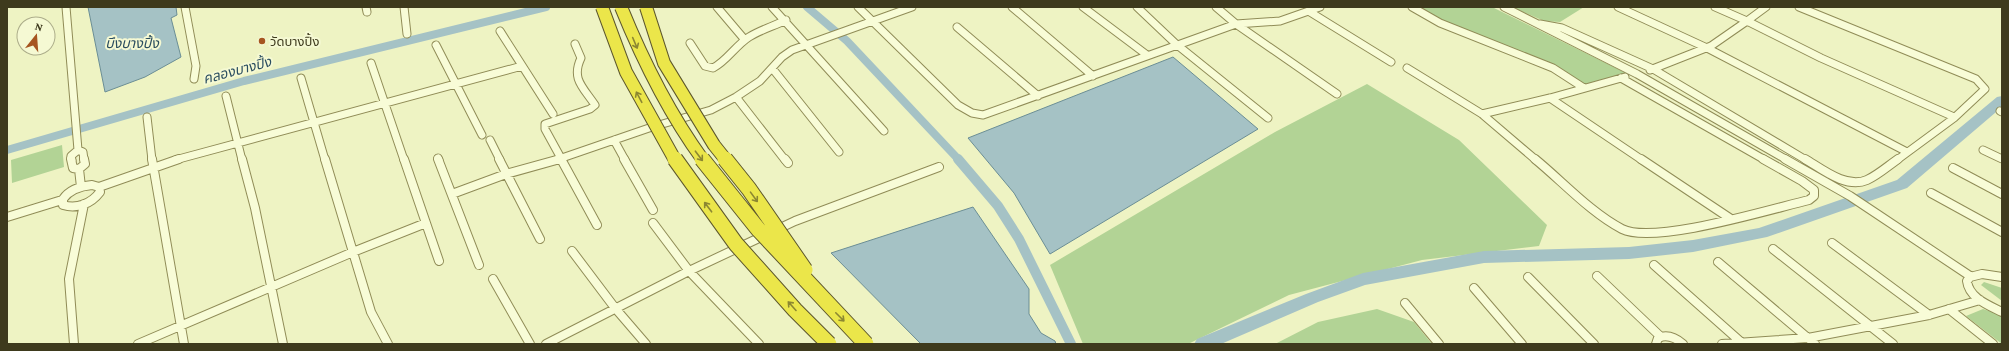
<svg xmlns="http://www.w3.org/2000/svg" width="2009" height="351" viewBox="0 0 2009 351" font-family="'Crimson Pro','Noto Sans Thai',serif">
	<rect width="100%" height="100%" fill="#eef3c3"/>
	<path fill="#b2d395" d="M1419,7H1492L1626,73L1586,85L1543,60L1448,24Z
		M1512,7H1584L1560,22L1544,21Z
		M1367,84L1459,140L1547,225L1539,246L1422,260L1289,295L1188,344H1083L1050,265L1275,132Z
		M62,145L64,167L12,183L11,160Z
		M1984,282L2002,288V301L1981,285Z
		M1377,309L1414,322L1432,344H1275L1318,322Z
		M1983,309L2002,315V344L1966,316Z"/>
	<path fill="#a5c2c5" stroke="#6b8e95" d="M88,7H176L177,15L171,18L181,57L145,77L105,92Z
		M1173,57L1258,129L1050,254L1014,193L968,138Z
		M973,207L1029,289V314L1041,333L1055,341L1056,344H921L831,253Z"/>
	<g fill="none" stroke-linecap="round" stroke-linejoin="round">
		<path stroke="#a5c2c5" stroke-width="8" d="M807,7L847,41L959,160
			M7,150L244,81L546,7"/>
		<path stroke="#a5c2c5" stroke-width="10" d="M958,159L998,206L1019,239L1071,344"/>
		<path fill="#a5c2c5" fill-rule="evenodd" d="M2002,96V107L1907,188L1767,237L1693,252L1629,259L1484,263L1365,285L1318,302L1221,344H1194L1197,339L1306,294L1363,273L1484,251L1629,247L1693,240L1759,228L1897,180L1997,97Z"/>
		<g stroke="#908c57" stroke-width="9">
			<path id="street-far1" d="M66,7L78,150
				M185,7L196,66L194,79
				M366,7L367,12
				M404,7L407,34
				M717,7L745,40
				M772,7L884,131
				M858,7L958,105L972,113L983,115L1236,24L1280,21L1320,7
				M1012,7L1093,76
				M1083,7L1147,55
				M1137,7L1176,44L1268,118
				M1216,7L1236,24L1337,94
				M1412,7L1440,23L1553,68L1584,88
				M1504,7L1637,74L1787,160
				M1618,7L1707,48L1907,152
				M1715,7L1747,21L1766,7
				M1799,7L1976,79L1985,89L1954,118L1897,160
				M1310,12L1391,62
				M1540,24L1562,28L1653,69L1806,160
				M957,27L1038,96
				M500,31L553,114
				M690,43L705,66L713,68C727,61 735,46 749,37C760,30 774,26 786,20
				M436,45L482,135
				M371,63L404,160
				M772,68L839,152
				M1407,68L1482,114L1536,160
				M1650,70L1711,46L1747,21L1821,58L1954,117
				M301,78L325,160
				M1621,78L1765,160
				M226,96L242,160
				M736,97L785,160
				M1550,98L1642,160
				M2000,111L2002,112
				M1482,114L1550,98L1625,77
				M147,117L152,160
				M490,140L500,160
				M614,140L625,160
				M78,150L83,152L84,160
				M1983,150L2002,159
				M438,158L439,160
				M72,160L71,156L78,150
				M175,160L522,66
				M556,160L652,127L711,110L736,97L760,81L782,57L792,50L912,7
				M562,160L545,129V124L590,109L595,105C583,87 571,79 581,58L575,44"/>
		</g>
		<g stroke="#908c57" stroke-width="10">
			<path id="street" d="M71,159L73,168L79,169
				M152,159L184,344
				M242,159L255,208L283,344
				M325,159L371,312L388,344
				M404,159L439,261
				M438,159L479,265
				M499,159L540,239
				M561,159L597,225
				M624,159L653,210
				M785,159L788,163
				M1535,159C1562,181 1591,213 1622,229C1654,245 1771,209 1809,200L1814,196V190L1802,181L1763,159
				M1641,159L1731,219
				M1785,159L1850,196L1970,276
				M1805,159C1822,169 1846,189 1867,180C1878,175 1888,166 1898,159
				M1953,168L2002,194
				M79,169L85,164L84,159
				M79,169L81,187
				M92,185L99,187L100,192C91,204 77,209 63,205V199C70,189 81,186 92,185Z
				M99,187L179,159
				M1931,193L2002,232
				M452,194L506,174L560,159
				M7,217L62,200
				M653,223L689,271L759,344
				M1832,243L1929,315
				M1773,249L1893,344
				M572,251L615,308L646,344
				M1718,262L1815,344
				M1654,265L1742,343
				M1597,276L1661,337
				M1528,277L1594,344
				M2002,277L1982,274L1970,277L1967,281C1969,298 1988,305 2002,312
				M493,279L530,344
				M1474,288L1522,344
				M1405,303L1439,344
				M1949,309L1993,344
				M74,344L69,279L84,204
				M138,344L353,252L426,223
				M546,344L689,271L795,221L939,167
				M1656,344L1658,338C1667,334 1676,338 1683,344
				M1722,344L1808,338L1929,315L1980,300"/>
		</g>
		<use href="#street-far1" stroke="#f8fcd7" stroke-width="7"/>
		<use href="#street" stroke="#f8fcd7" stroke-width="8"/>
		<g stroke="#5d572c" stroke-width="14" stroke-linecap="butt">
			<path id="highway-bridge-far1" d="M602,7L626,72L675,160
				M621,7C643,61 668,112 703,160
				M646,7L664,63L714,145L726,160"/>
		</g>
		<g stroke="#5d572c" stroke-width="17" stroke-linecap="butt">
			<path id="highway-bridge" d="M675,159L736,244L795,310L829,344
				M702,159L758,229L866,344
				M725,159L749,189L805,270"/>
		</g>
		<use href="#highway-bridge-far1" stroke="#ebe64a" stroke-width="12"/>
		<use href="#highway-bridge" stroke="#ebe64a" stroke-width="15"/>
	</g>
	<defs><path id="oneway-shaft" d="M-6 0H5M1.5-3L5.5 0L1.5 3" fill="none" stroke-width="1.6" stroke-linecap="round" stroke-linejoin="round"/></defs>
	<g stroke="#8c8731">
		<use href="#oneway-shaft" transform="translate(635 43) rotate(67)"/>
		<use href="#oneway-shaft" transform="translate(639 97) rotate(-118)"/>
		<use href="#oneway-shaft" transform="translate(699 156) rotate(53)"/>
		<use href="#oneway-shaft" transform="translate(754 197) rotate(54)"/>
		<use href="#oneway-shaft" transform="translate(708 207) rotate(-127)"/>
		<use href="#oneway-shaft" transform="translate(792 306) rotate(-132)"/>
		<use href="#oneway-shaft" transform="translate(840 317) rotate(45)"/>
	</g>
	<circle fill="#a65520" stroke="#f5f9d3" stroke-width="1.5" cx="262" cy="41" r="4"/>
	<g text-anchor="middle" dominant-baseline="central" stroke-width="4" stroke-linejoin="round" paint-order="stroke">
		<g font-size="13" fill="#3e3a1d" stroke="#f5f9d3" text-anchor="start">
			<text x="270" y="41">วัดบางปิ้ง</text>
		</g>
		<g font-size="14" font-style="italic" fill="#2a4d5f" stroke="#f5f9d3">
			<text x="132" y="43">บึงบางปิ้ง</text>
			<text transform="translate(237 70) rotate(-15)">คลองบางปิ้ง</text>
		</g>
	</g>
	<rect width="2009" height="351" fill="none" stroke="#3e3a1d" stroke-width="16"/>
	<g transform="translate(36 36) rotate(17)"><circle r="19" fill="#f5f9d3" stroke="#acad8a"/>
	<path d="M0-3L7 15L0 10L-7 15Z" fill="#a65520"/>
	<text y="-6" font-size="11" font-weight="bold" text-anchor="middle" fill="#3e3a1d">N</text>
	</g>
</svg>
